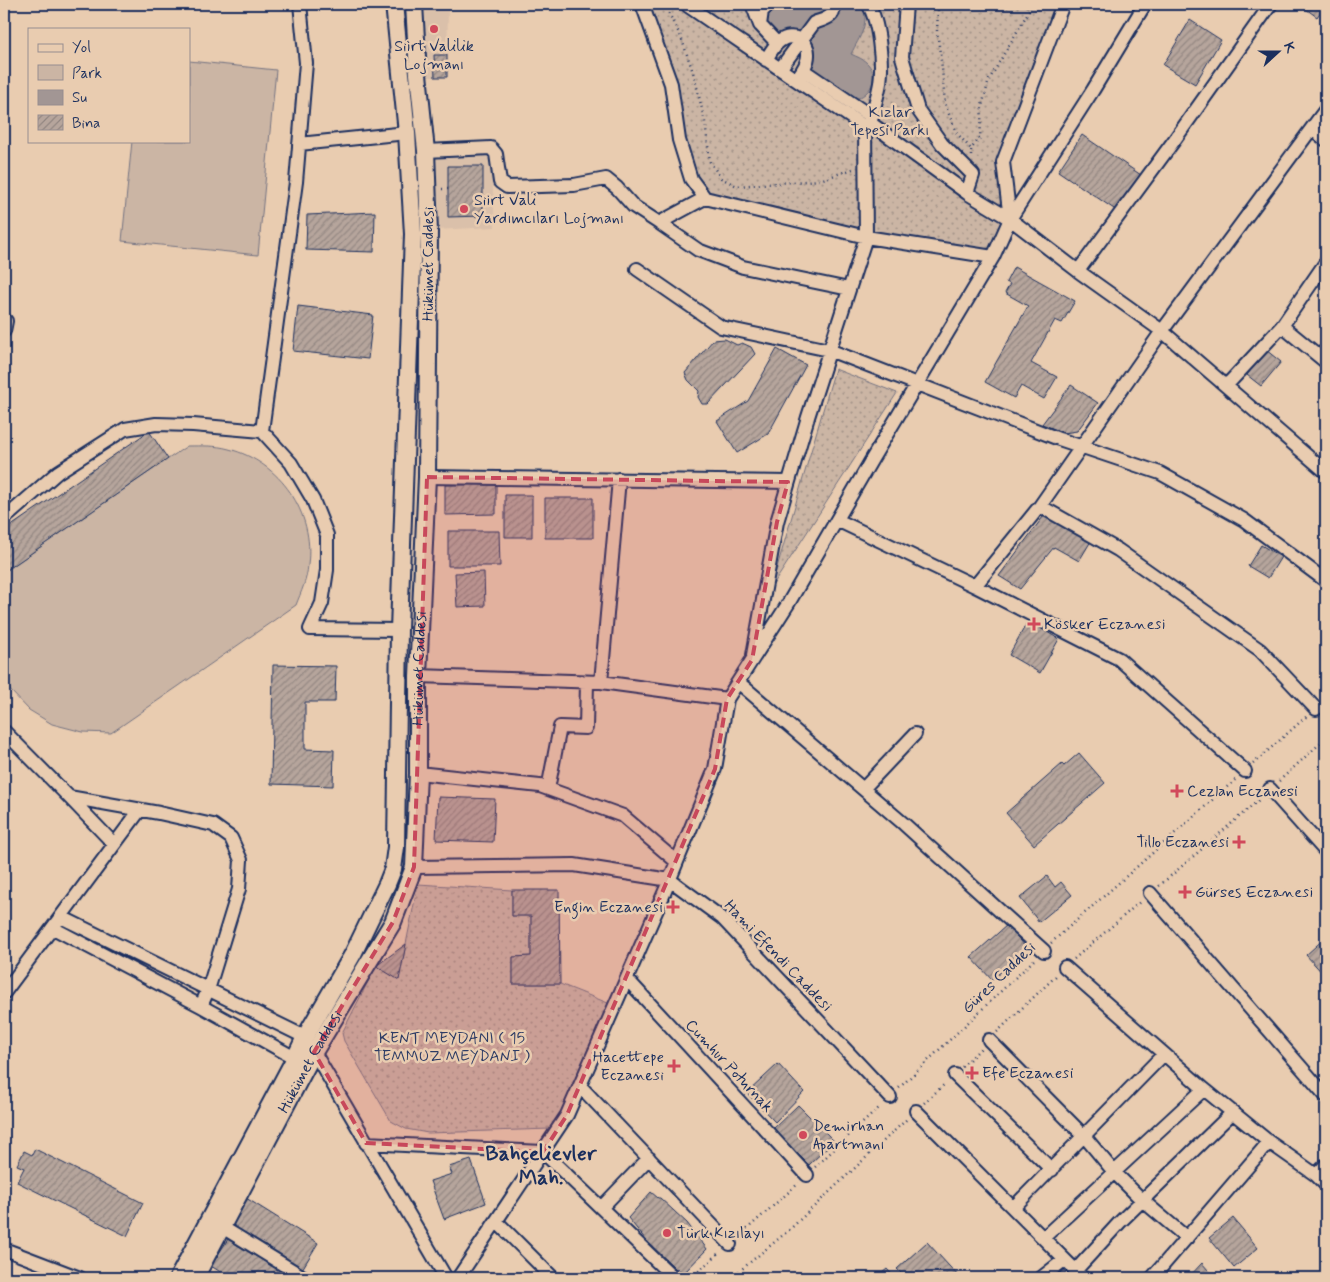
<svg xmlns="http://www.w3.org/2000/svg" width="1330" height="1282" viewBox="0 0 1330 1282" font-family="Mynerve,sans-serif">
	<defs>
		<pattern id="green-dots" width="8" height="8" patternUnits="userSpaceOnUse" patternTransform="scale(1.25)"><rect width="8" height="8" fill="#cbb5a4"/><path d="M2 2h.1M6 6h.1" fill="none" stroke="#a49489" stroke-width="1.8" stroke-linecap="round"/></pattern>
		<pattern id="building-hatch" width="6" height="6" patternUnits="userSpaceOnUse" patternTransform="scale(1.25)"><rect width="6" height="6" fill="#b6a59c"/><path d="M-1 1l2-2M0 6l6-6M5 7l2-2" fill="none" stroke="#938782"/></pattern>
	</defs>
	<rect width="100%" height="100%" fill="#e9ccb0"/>
	<filter id="ink" filterUnits="userSpaceOnUse"><feTurbulence type="fractalNoise" baseFrequency=".02" numOctaves="2"/><feDisplacementMap in="SourceGraphic" scale="10" xChannelSelector="R" yChannelSelector="G"/><feConvolveMatrix kernelMatrix="1 2 1 2 8 2 1 2 1" color-interpolation-filters="sRGB"/></filter>
	<g filter="url(#ink)">
		<path fill="#dac0aa" d="M419,4H448L447,77H423Z
			M491,152L495,227L435,230L430,155Z"/>
		<path fill="url(#green-dots)" stroke="#737281" d="M642,4H1063L1003,162L1010,219L993,257L705,198L691,179L671,84Z
			M835,369L897,393L771,588Z
			M418,884L512,890V916H531V956L513,957V984H560L613,1005L561,1120L551,1129L428,1133L406,1129L391,1121L344,1041L342,1033L376,966L399,979Z"/>
		<path fill="#cbb5a4" stroke="#737281" d="M189,61L276,70L258,255L122,241L132,141H189Z
			M187,446C201,446 215,445 229,449C280,462 315,513 308,565C307,580 301,592 296,605L111,733L83,732L52,724L29,710L10,690L4,681V572Z"/>
		<path fill="#a29694" stroke="#6c6d7e" d="M784,4H862C870,24 860,36 851,54C857,57 864,59 868,64C880,78 870,95 855,99L806,66L812,50C794,44 762,39 767,13L780,9Z"/>
		<path fill="url(#building-hatch)" stroke="#1b2f5e" d="M1299,4H1326L1317,17Z
			M1190,20L1221,40L1195,84L1163,65Z
			M434,55H447V77H435Z
			M1082,135L1141,175L1117,211L1058,171Z
			M448,166H483V216L448,217Z
			M375,212L374,252L306,250L307,215Z
			M1014,267L1075,301L1062,323L1055,320L1031,363L1057,377L1044,399L1021,386L1014,398L985,382L1028,306L1005,293L1010,284L1006,282Z
			M298,306L373,315L368,359L293,351Z
			M725,339L737,345L742,343L751,347L755,354L708,404H702L698,397L699,391L688,380L685,373L713,340Z
			M777,349L806,365L768,434L737,453L717,421L748,401Z
			M1266,350L1281,362L1261,386L1247,375Z
			M1071,385L1098,403L1077,431L1064,433L1042,424Z
			M149,431L168,459L4,572V531Z
			M496,484V514L445,515V485Z
			M505,495H532V537H505Z
			M545,498H593V538H545Z
			M1046,516L1091,541L1079,561L1054,547L1020,589L999,576L1043,517Z
			M448,531H499L500,566H448Z
			M1261,545L1281,557L1268,578L1248,566Z
			M484,572L485,606L457,607L455,573Z
			M1028,621L1059,639L1040,673L1009,655Z
			M273,665L336,666L335,702H305V749L334,750L333,786L271,784Z
			M1079,753L1105,783L1034,845L1006,813L1062,764L1064,766Z
			M438,797L495,799L493,842L436,840Z
			M1047,876L1055,887L1061,882L1072,895L1039,922L1020,898Z
			M512,890H559L560,984H513V957L531,956V916H512Z
			M1007,925L1027,948L992,980L971,957Z
			M1326,937V977L1306,955Z
			M406,944L399,980L376,966Z
			M778,1064L804,1092L775,1122L747,1093Z
			M798,1105L834,1141L809,1165L773,1129Z
			M35,1149L143,1203L127,1236L17,1182L24,1168L17,1165L24,1151L32,1155Z
			M471,1160L486,1203L444,1219L430,1181L452,1174L449,1167Z
			M651,1192L658,1198H660L687,1223L707,1249L683,1274L677,1268L676,1269L646,1240L628,1218Z
			M246,1198L318,1243L301,1271L229,1226Z
			M1233,1218L1258,1248L1234,1268L1209,1238Z
			M228,1239L292,1278H230L211,1266Z
			M927,1242L960,1278H906L897,1269Z
			M1202,1263L1215,1278H1188Z
			M887,1269L895,1278H876Z"/>
		<g fill="none" stroke-linecap="round" stroke-linejoin="round">
			<g stroke="#1b2f5e" stroke-width="16">
				<path id="minor" d="M300,4L306,63L296,182L262,431L291,463L313,500L327,535V570L322,603L310,629L399,630
					M642,4L671,84L679,140L691,179L705,198L866,237L993,257
					M752,4L760,25
					M770,4L762,11L760,25L777,43
					M906,4L902,57L918,110L942,144L973,175L967,193L1010,219L1078,271L1162,331L1326,472
					M688,6L865,127L866,237L808,417L777,522L753,655
					M766,60C770,53 774,45 780,41C792,32 809,40 808,55C808,63 803,70 798,77
					M780,69L814,23C824,19 836,18 833,4
					M803,70L872,117C874,106 878,95 880,83C883,63 879,21 868,4
					M869,122L967,193
					M1312,129L1326,140
					M299,144L407,133
					M426,151L491,148L496,154L500,182L507,187L574,185L606,179L617,188L633,206L659,223
					M705,198L659,223L698,250L743,267L849,289
					M1010,219L1003,162L1063,4
					M637,269L721,327L829,350L1059,439L1160,473L1244,520L1326,581
					M1078,271L1173,142L1271,4
					M4,321H6L4,331
					M1282,326L1326,362
					M1226,386L1282,326L1326,262
					M427,477L788,482
					M1040,506L1118,550L1260,650L1316,709
					M4,519L58,472L125,429L156,424L193,425L262,431
					M837,520L975,586L1119,659L1245,771
					M975,586L1040,506L1162,331L1326,109
					M418,676L601,682L727,699
					M601,682L619,479
					M738,682L904,824L1044,951
					M4,731L69,797L159,813L213,825L231,838L241,860L239,889L208,990L201,1006
					M418,773L540,786L623,816L677,862
					M548,789L560,727L586,728L587,682
					M863,789L915,734
					M1270,789L1326,852
					M69,797L114,844
					M414,867L574,865L670,880L722,918L890,1097
					M1150,893L1326,1096
					M61,917L305,1037
					M53,928L201,1006L295,1058
					M1065,967L1204,1089L1269,1142L1316,1175L1326,1185
					M627,979L807,1175
					M4,993L140,810
					M989,1040L1085,1137L1114,1172L1142,1200L1187,1238
					M314,1052L446,1278
					M955,1075L1052,1170
					M580,1086L730,1244
					M916,1111L1083,1278
					M366,1143L543,1152L674,1278
					M1316,1175L1326,1165
					M601,1208L649,1158
					M1013,1208L1164,1054
					M496,1221L553,1278
					M222,1227L305,1278
					M1043,1238L1204,1089
					M4,1249L80,1278
					M1075,1271L1120,1222L1233,1112
					M458,1278L567,1115L665,891L715,769L727,699L788,604L872,459L993,257L1010,219L1093,90L1145,4
					M1041,1278L1064,1260
					M1152,1278L1269,1142"/>
			</g>
			<g stroke="#1b2f5e" stroke-width="20">
				<g id="major">
					<path d="M178,1278L295,1058L305,1037L353,954L387,884L393,869L396,847L399,630L413,234L407,133L394,4"/>
					<path id="s1" d="M195,1278L314,1052L393,922L414,867L418,773V676L427,477L429,232L426,151L418,74L414,4"/>
				</g>
			</g>
			<path stroke="#1b2f5e" stroke-width="2.5" stroke-dasharray="1 4" stroke-linecap="butt" d="M664,4L681,37L694,75L705,122L710,162L721,178L737,186L820,180L853,169
				M946,4L938,10L937,31L942,68L945,104L956,132L971,149
				M1021,4L1031,7
				M971,156V149L980,138L982,106L989,80L1033,4
				M442,189H448
				M1253,764L1307,716
				M1279,781L1326,738
				M1159,886L1261,798
				M1051,943L1236,779
				M1074,959L1141,901
				M997,1032L1057,975
				M962,1067L981,1048
				M899,1088L1035,959
				M924,1103L946,1083
				M815,1167L881,1106
				M739,1236L799,1183
				M691,1278L720,1252
				M731,1278L788,1231L907,1119"/>
			<use href="#minor" stroke="#e9ccb0" stroke-width="12"/>
			<use href="#major" stroke="#e9ccb0" stroke-width="16"/>
		</g>
	</g>
	<path fill="#c8485b" fill-opacity="0.2" stroke="#c8485b" stroke-width="4" stroke-dasharray="10 6" stroke-linejoin="round" d="M427,477L788,482L777,522L752,660L727,699L715,769L567,1115L543,1152L366,1143L314,1052L393,922L414,867Z"/>
	<g fill="#d1495b" stroke="#e9ccb0" stroke-width="2">
		<circle cx="434" cy="29" r="5"/>
		<circle cx="464" cy="209" r="5"/>
		<path d="M1031.5 616.5h5v5h5v5h-5v5h-5v-5h-5v-5h5z"/>
		<path d="M1174.5 783.5h5v5h5v5h-5v5h-5v-5h-5v-5h5z"/>
		<path d="M1236.5 834.5h5v5h5v5h-5v5h-5v-5h-5v-5h5z"/>
		<path d="M1182.5 884.5h5v5h5v5h-5v5h-5v-5h-5v-5h5z"/>
		<path d="M670.5 899.5h5v5h5v5h-5v5h-5v-5h-5v-5h5z"/>
		<path d="M671.5 1058.5h5v5h5v5h-5v5h-5v-5h-5v-5h5z"/>
		<path d="M969.5 1065.5h5v5h5v5h-5v5h-5v-5h-5v-5h5z"/>
		<circle cx="803" cy="1135" r="5"/>
		<circle cx="667" cy="1233" r="5"/>
	</g>
	<g text-anchor="middle" dominant-baseline="central" stroke-width="5" stroke-linejoin="round" paint-order="stroke">
		<g font-size="16" fill="#1b2f5e" stroke="#e9ccb0" text-anchor="start">
			<text x="434" y="46" text-anchor="middle">Siirt Valilik<tspan x="434" dy="18">Lojmanı</tspan></text>
			<text x="474" y="200">Siirt Vali<tspan x="474" dy="18">Yardımcıları Lojmanı</tspan></text>
			<text x="1044" y="624">Kösker Eczanesi</text>
			<text x="1187" y="791">Cezlan Eczanesi</text>
			<text x="1229" y="842" text-anchor="end">Tillo Eczanesi</text>
			<text x="1195" y="892">Gürses Eczanesi</text>
			<text x="663" y="907" text-anchor="end">Engin Eczanesi</text>
			<text x="664" y="1057" text-anchor="end">Hacettepe<tspan x="664" dy="18">Eczanesi</tspan></text>
			<text x="982" y="1073">Efe Eczanesi</text>
			<text x="813" y="1126">Demirhan<tspan x="813" dy="18">Apartmanı</tspan></text>
			<text x="677" y="1233">Türk Kızılayı</text>
		</g>
		<g font-size="16" fill="#2d3c65" stroke="#e9ccb0">
			<text x="890" y="112">Kızlar<tspan x="890" dy="18">Tepesi Parkı</tspan></text>
			<text x="452" y="1038">KENT MEYDANI ( 15<tspan x="452" dy="18">TEMMUZ MEYDANI )</tspan></text>
		</g>
		<g font-size="16" fill="#1b2f5e" stroke="#e9ccb0">
			<text transform="translate(428 264) rotate(-90)">Hükümet Caddesi</text>
			<text stroke="none"><textPath href="#s1" startOffset="665">Hükümet Caddesi</textPath></text>
			<text transform="translate(778 956) rotate(46)">Hami Efendi Caddesi</text>
			<text transform="translate(999 978) rotate(-44)">Güres Caddesi</text>
			<text stroke="none"><textPath href="#s1" startOffset="245">Hükümet Caddesi</textPath></text>
			<text transform="translate(729 1066) rotate(47)">Cumhur Poturnak</text>
		</g>
		<g font-size="21" font-weight="bold" fill="#1b2f5e" stroke="#e9ccb0">
			<text x="541" y="1154">Bahçelievler<tspan x="541" dy="24">Mah.</tspan></text>
		</g>
	</g>
	<rect width="1330" height="1282" fill="none" stroke="#e9ccb0" stroke-width="20"/>
	<rect x="10" y="10" width="1310" height="1262" fill="none" stroke="#1b2f5e" stroke-width="2" filter="url(#ink)"/>
	<rect x="28" y="28" width="162" height="115" fill="#e9ccb0" stroke="#978d8f"/>
	<rect x="38" y="44" width="25" height="8" fill="#e9ccb0" stroke="#978d8f"/>
	<text x="72" y="52" font-size="15" fill="#1b2f5e">Yol</text>
	<rect x="38" y="65" width="25" height="15" fill="#cbb5a4" stroke="#978d8f"/>
	<text x="72" y="78" font-size="15" fill="#1b2f5e">Park</text>
	<rect x="38" y="90" width="25" height="15" fill="#a29694" stroke="#978d8f"/>
	<text x="72" y="102" font-size="15" fill="#1b2f5e">Su</text>
	<rect x="38" y="115" width="25" height="15" fill="url(#building-hatch)" stroke="#978d8f"/>
	<text x="72" y="128" font-size="15" fill="#1b2f5e">Bina</text>
	<g transform="translate(1278 52) rotate(69)" stroke="#e9ccb0" stroke-width="4" paint-order="stroke">
	<path d="M0-4L9 19L0 12L-9 19Z" fill="#1b2f5e"/>
	<text y="-8" font-size="14" font-weight="bold" text-anchor="middle" fill="#1b2f5e">K</text>
	</g>
</svg>
